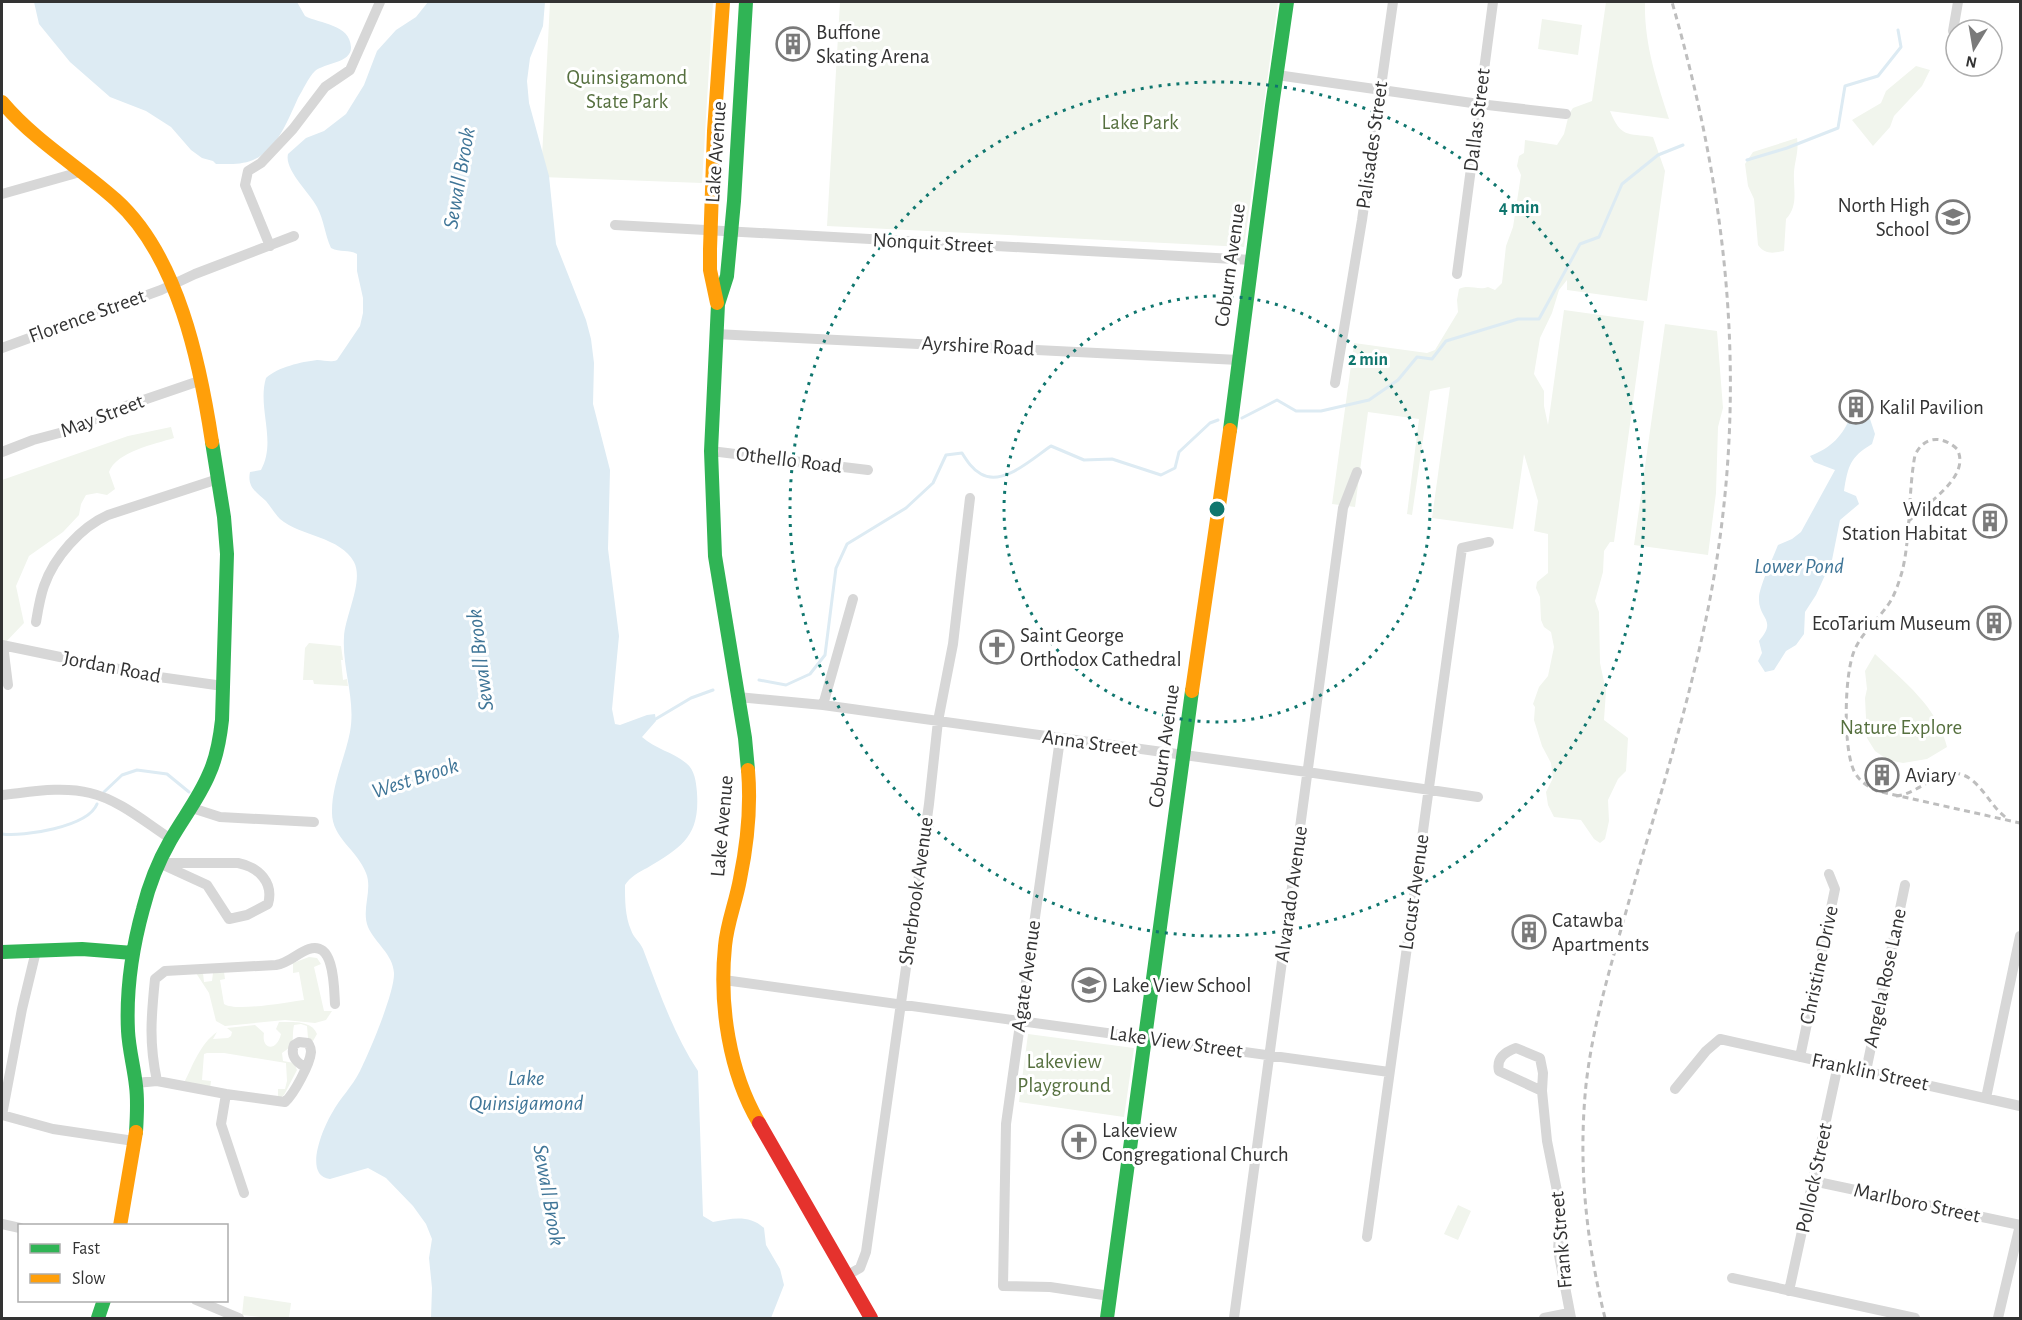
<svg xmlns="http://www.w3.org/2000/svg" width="2022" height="1320" viewBox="0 0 2022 1320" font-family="'Alegreya Sans',sans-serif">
	<rect width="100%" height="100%" fill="#fff"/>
	<path fill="#f1f5ed" d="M550,2H713L702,183L541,177Z
		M840,2H1278L1244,247L827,226Z
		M1606,2H1645C1644,43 1656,79 1669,119L1610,111C1621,138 1627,133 1653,137L1665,171L1647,301L1567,290V280L1559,290L1552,313L1540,338L1534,374L1544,391V406L1548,425L1564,310L1644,321L1614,542H1610L1604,551L1603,572L1595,601L1599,612L1600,663L1606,691L1604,720L1628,738L1626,771L1618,779L1608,800L1609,821L1605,839L1600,843L1594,839L1581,820L1554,817L1548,805L1546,792L1553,778L1551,763L1542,746L1534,720L1535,707L1533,704L1539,687L1548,676L1554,647L1551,632L1544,627L1541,620L1540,597L1536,588L1537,582L1548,573V534L1534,531L1538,501L1524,454L1513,529L1432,518L1450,387L1430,391L1412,515L1407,514L1419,419L1368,412L1355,507L1332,504L1354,343L1427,353L1435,350L1458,312L1457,300L1459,289C1469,284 1479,291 1488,287L1495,290L1502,283L1506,246L1513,227L1521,175L1517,166L1519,156L1524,153L1525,140L1557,145L1564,134L1569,114L1573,108L1592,101Z
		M1542,19L1582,25L1578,55L1538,49Z
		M1916,66L1930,70L1922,86L1894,116L1890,127L1873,146L1852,120L1881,103L1886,91Z
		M1797,138C1799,151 1795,160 1794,172C1793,188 1799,206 1786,219L1784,251C1774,253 1765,255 1758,245L1754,199L1748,186L1745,164L1753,152Z
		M1665,324L1717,331L1723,408L1718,427L1716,493L1708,555L1634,545Z
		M171,427L174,438C155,444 116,452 109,472L115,489L107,495L97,493L86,495L81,504L79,515L63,532L29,556L16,586L24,623L2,646V480L128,436Z
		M309,643L341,646L343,660H341L343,680L347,679L348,686L314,684L313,680H303L305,648Z
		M1875,654C1903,681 1938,707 1947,747L1927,759L1903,763L1888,760L1875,751L1867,738L1865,698L1867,689L1865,671Z
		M309,957L317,958L321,964L314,967L324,1011H332L326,1020L315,1023L285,1020L225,1026L216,1021L209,993L196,973H203L204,982L212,981L213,973L224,972L225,979L220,980L224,1004C236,1012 288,1002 304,1000L299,972L293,973V963Z
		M279,1022C292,1022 312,1020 317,1034L313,1041L308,1038L307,1026L301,1024L294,1025C291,1040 297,1044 282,1053L283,1061L294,1063L297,1070L284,1095L280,1098H278V1089H285L287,1081L286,1063L224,1053H207L204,1054L202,1080L211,1081L210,1089L184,1083C193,1065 200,1044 217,1032L213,1039L228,1038L231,1036L232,1032L227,1028L255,1025L264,1033C261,1050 277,1052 281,1034L276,1029Z
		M1028,1034L1134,1048L1124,1117L1019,1102Z
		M1458,1205L1471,1211L1458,1240L1444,1234Z
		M244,1296L291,1303L289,1318H269L242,1315Z"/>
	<path fill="#ddebf3" d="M34,2H297L305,16C320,24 350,24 351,47C352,63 325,63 315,71C308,78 303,90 298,98C288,120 277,150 253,160C241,165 228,164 216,164L213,161L202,158L191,150L171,127L146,111L110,97L70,62L39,24Z
		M428,2H545L543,26L530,58L527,81L529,103L549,176L556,244L586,320L591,339L594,363L593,404L610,470L608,549L619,636L612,709L615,724L620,725L647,715L655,714L656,721L642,737C655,749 673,752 686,763C695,770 696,782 697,793C700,837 681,847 647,868C639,872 630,877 625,885C625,900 625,916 631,930C633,937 640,942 643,949C659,991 673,1033 698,1071L703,1216L713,1222C731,1219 748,1214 764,1228L766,1245L780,1269L784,1285L771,1318H431L432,1288L429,1258L432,1239L426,1224L413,1206L386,1178L368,1168L330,1179C302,1176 324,1126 332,1113C340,1098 352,1087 360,1071C369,1053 395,992 394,973C393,954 375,943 368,927C361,909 373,890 366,873C357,849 331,838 332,811C332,784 345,758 350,732C356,699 342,669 344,637C345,616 364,581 354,562C341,537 300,536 280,519C275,514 271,507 266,501C256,492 247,487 250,472L261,470C277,441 257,408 266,378C278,367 301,362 317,360C325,360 330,363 337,360L360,326L363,313V298L357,271V254C349,249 340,253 331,248C325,235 324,220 317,207C310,193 284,170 288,154L306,138L324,131L346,114L364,85L377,51L396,30L416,17Z
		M1860,412L1869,416L1875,434L1872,444C1850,457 1848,466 1844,491L1856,496L1859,504L1840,520L1832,560L1816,595L1805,612L1804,634L1796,645L1786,651L1774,670L1765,672L1758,661L1762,653L1759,641C1778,619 1758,619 1759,598C1759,587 1773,558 1778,545L1792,539L1801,532L1835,470L1814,462L1810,456C1831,448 1843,436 1851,415Z"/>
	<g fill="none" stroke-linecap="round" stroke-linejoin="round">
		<path stroke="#ddebf3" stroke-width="3" d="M1747,160L1787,148L1838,128L1845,86L1878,76L1901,47L1898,30
			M1242,418L1277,400L1296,411H1321L1369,400L1398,380L1417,357L1432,359L1446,341L1518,319H1539L1580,244L1599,237L1622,184L1658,155L1683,145
			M759,680L786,685L810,674L825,655L836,568L847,544L906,508L933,483L946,455L962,453C967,461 972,469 981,474C1003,487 1033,458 1051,446L1084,460L1112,459L1161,475L1175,468L1179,452L1210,423L1218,420
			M654,720L691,698L713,690
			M104,792L122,775L137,770L167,774L189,792
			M2,834C23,837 88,827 97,804"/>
		<path stroke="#d7d7d7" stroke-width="10" d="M1953,31L1958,2
			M1277,75L1479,104L1566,114
			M2,194L80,172
			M615,225L1252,260
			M270,246L245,185L248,171L261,163L293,129L325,87L350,70L380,2
			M1457,274L1493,2
			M716,334L1239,360
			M2,348L161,290L195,274L294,236
			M1335,383L1362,220L1393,2
			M711,451L868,470
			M2,452L33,440L67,431L126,406L202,380
			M36,622C38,610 40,597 44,586C54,557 81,527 108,515L218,479
			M2,645L152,676L223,686
			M3,645L8,685
			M738,697L823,705L1307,772L1478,797
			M823,705L853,599
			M1060,739L1006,1124L1003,1286L1050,1287L1110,1296
			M2,795C31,792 62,786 90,793C120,800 146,823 171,839
			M192,808L220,817L314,822
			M159,863H238C259,867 274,883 268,904L247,915L229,919L207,885Z
			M724,980L1389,1072
			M1800,1057L1835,889L1829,874
			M1866,1071L1905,885
			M157,1081C149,1043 151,1018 155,979L165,971L276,965C289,963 297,953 309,949C335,940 334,990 335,1004
			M136,1083L157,1081L226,1094L221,1124L244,1193
			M1675,1089L1706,1051L1720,1039L2020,1106
			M1542,1091L1499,1071C1496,1058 1505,1052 1516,1048L1540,1058L1543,1073L1542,1091L1547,1141L1561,1211L1558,1250L1571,1318
			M226,1094L285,1102C294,1094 310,1064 311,1052C311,1047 310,1047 308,1043L299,1042L294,1045C290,1056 296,1062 305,1067
			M1986,1098L2020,936
			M2,1115L22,1009L36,951
			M2,1115L53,1129L134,1141
			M1813,1181L2020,1225
			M2,1224L20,1228
			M1367,1237L1462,548L1489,542
			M846,1276L860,1268L866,1252L929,804L938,721L953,644L970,498
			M1732,1278L1915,1318
			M1789,1291L1838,1065
			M196,1300L239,1318
			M1234,1318L1343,508L1357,472
			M1544,1318L1569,1313
			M1998,1318L2020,1225"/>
		<path stroke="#30b455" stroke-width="14" d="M746,2L734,201L727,276L718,304L711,451L715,556L745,738L748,770
			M1230,430L1272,106L1287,2
			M2,952L82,949L133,953
			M136,1132C137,1116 138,1101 136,1086C134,1067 129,1050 128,1031C126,990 132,949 143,909C149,885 158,862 170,841C183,818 199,798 209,774C217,757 220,738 222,720L227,554L224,517L212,442
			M98,1318L104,1300
			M1107,1318L1192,691"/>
		<path stroke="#ff9f0a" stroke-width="14" d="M2,102C36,142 78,166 116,200C178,256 200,363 212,442
			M717,303L710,270V249L714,131L723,2
			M1192,691L1230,430
			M748,770C751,805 747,845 740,879C736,902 727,923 725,946C719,1005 729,1072 759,1123
			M120,1226L136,1132"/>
		<path stroke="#e5322d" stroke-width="14" d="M759,1123L871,1318"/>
		<path stroke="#bebebe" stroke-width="3" stroke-dasharray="6 4.5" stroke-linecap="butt" d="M1908,522C1925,504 1972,477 1957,449C1942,435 1924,436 1915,455C1908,492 1911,536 1902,572C1899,582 1895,594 1890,602C1879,619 1863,631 1855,649C1844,672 1843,748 1854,771C1859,781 1867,786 1877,791L2020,823
			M1896,796C1922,794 1946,758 1973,781C1987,793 1993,809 2008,819
			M1605,1318C1586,1241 1578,1164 1586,1085C1593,1022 1612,962 1629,901C1657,806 1687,711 1707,614C1750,403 1731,207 1672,2"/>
	</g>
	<g fill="none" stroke="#0f766e" stroke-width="3" stroke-dasharray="3 6">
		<circle cx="1217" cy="509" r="213"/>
		<circle cx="1217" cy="509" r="427"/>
	</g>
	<defs>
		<g id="building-ring" transform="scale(1.725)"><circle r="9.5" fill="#fff" stroke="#7a7a7a" stroke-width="1.5"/><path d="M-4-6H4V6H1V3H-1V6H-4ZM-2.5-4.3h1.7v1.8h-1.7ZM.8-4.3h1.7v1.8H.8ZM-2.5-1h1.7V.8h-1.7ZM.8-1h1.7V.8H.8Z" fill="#7a7a7a"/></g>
		<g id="school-ring" transform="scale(1.725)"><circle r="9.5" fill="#fff" stroke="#7a7a7a" stroke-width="1.5"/><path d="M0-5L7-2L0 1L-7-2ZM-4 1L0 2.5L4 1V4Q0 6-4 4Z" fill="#7a7a7a"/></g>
		<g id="church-ring" transform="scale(1.725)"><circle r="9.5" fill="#fff" stroke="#7a7a7a" stroke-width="1.5"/><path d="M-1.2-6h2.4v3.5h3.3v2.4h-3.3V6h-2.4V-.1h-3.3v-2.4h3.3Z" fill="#7a7a7a"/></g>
	</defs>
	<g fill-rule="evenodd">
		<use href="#building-ring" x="793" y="44"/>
		<use href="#school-ring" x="1953" y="217"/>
		<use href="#building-ring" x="1856" y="407"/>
		<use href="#building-ring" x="1990" y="521"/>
		<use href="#building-ring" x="1994" y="623"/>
		<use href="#church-ring" x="997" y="647"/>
		<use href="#building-ring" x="1882" y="775"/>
		<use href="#building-ring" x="1529" y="932"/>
		<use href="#school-ring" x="1089" y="985"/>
		<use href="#church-ring" x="1079" y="1142"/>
	</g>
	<g text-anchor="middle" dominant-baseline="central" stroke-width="6" stroke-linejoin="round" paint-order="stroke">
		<g font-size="21" fill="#333" stroke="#fff" text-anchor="start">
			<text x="816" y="32">Buffone<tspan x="816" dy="24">Skating Arena</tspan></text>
			<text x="1930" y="205" text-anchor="end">North High<tspan x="1930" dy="24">School</tspan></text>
			<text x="1879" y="407">Kalil Pavilion</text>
			<text x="1967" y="509" text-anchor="end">Wildcat<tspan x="1967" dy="24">Station Habitat</tspan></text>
			<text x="1971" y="623" text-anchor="end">EcoTarium Museum</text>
			<text x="1020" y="635">Saint George<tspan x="1020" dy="24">Orthodox Cathedral</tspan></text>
			<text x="1905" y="775">Aviary</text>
			<text x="1552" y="920">Catawba<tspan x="1552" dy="24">Apartments</tspan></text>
			<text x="1112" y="985">Lake View School</text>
			<text x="1102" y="1130">Lakeview<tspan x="1102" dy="24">Congregational Church</tspan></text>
		</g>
		<g font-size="21" fill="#56703f" stroke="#fff">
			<text x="627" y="77">Quinsigamond<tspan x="627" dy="24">State Park</tspan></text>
			<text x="1140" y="122">Lake Park</text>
			<text x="1901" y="727">Nature Explore</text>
			<text x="1064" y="1061">Lakeview<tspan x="1064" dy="24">Playground</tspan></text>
		</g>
		<g font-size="21" fill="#333" stroke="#fff">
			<text transform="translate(1477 120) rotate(-83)">Dallas Street</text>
			<text transform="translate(1372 145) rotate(-82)">Palisades Street</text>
			<text transform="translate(716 152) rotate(-86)">Lake Avenue</text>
			<text transform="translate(933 243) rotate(3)">Nonquit Street</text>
			<text transform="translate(1230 265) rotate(-82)">Coburn Avenue</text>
			<text transform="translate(87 316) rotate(-20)">Florence Street</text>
			<text transform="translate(978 346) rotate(3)">Ayrshire Road</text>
			<text transform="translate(102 416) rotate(-21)">May Street</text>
			<text transform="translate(789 460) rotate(7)">Othello Road</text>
			<text transform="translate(112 667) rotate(11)">Jordan Road</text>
			<text transform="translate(1090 743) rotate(8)">Anna Street</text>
			<text transform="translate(1164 746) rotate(-82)">Coburn Avenue</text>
			<text transform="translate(722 826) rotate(-85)">Lake Avenue</text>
			<text transform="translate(916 891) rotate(-82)">Sherbrook Avenue</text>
			<text transform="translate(1414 892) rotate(-82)">Locust Avenue</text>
			<text transform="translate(1291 894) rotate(-82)">Alvarado Avenue</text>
			<text transform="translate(1819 965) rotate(-78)">Christine Drive</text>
			<text transform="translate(1026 976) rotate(-82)">Agate Avenue</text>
			<text transform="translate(1885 978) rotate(-78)">Angela Rose Lane</text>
			<text transform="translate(1176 1042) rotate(8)">Lake View Street</text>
			<text transform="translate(1870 1072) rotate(12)">Franklin Street</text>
			<text transform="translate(1814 1178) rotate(-78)">Pollock Street</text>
			<text transform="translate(1917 1203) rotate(12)">Marlboro Street</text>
			<text transform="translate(1561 1240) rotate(-95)">Frank Street</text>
		</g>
		<g font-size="22" font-style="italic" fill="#3f7597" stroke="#fff">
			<text transform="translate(459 178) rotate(-80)">Sewall Brook</text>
			<text x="1799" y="566">Lower Pond</text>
			<text transform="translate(480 660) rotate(-97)">Sewall Brook</text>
			<text transform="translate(415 778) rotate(-18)">West Brook</text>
			<text x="526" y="1078">Lake<tspan x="526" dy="25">Quinsigamond</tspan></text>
			<text transform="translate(549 1195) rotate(80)">Sewall Brook</text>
		</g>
	</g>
	<circle cx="1217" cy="509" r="9" fill="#0f766e" stroke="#fff" stroke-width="3"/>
	<g font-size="18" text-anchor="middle" font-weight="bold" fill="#0f766e" stroke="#fff" stroke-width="6" stroke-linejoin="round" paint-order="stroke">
		<text x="1519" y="213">4 min</text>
		<text x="1368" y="365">2 min</text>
	</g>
	<rect width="2022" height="1320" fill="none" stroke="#333333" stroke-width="6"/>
	<rect x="18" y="1224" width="210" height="78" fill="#ffffff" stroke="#adadad" stroke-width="1.5"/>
	<rect x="30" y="1244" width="30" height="9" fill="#30b455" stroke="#adadad" stroke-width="1.5"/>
	<text x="72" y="1254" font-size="18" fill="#333333">Fast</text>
	<rect x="30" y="1274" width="30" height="9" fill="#ff9f0a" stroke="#adadad" stroke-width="1.5"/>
	<text x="72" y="1284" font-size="18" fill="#333333">Slow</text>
	<g transform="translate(1974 48) rotate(191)"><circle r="28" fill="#ffffff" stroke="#adadad" stroke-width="1.5"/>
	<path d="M0-4.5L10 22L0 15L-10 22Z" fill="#7a7a7a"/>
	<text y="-9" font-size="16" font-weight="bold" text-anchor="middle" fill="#333333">N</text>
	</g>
</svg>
